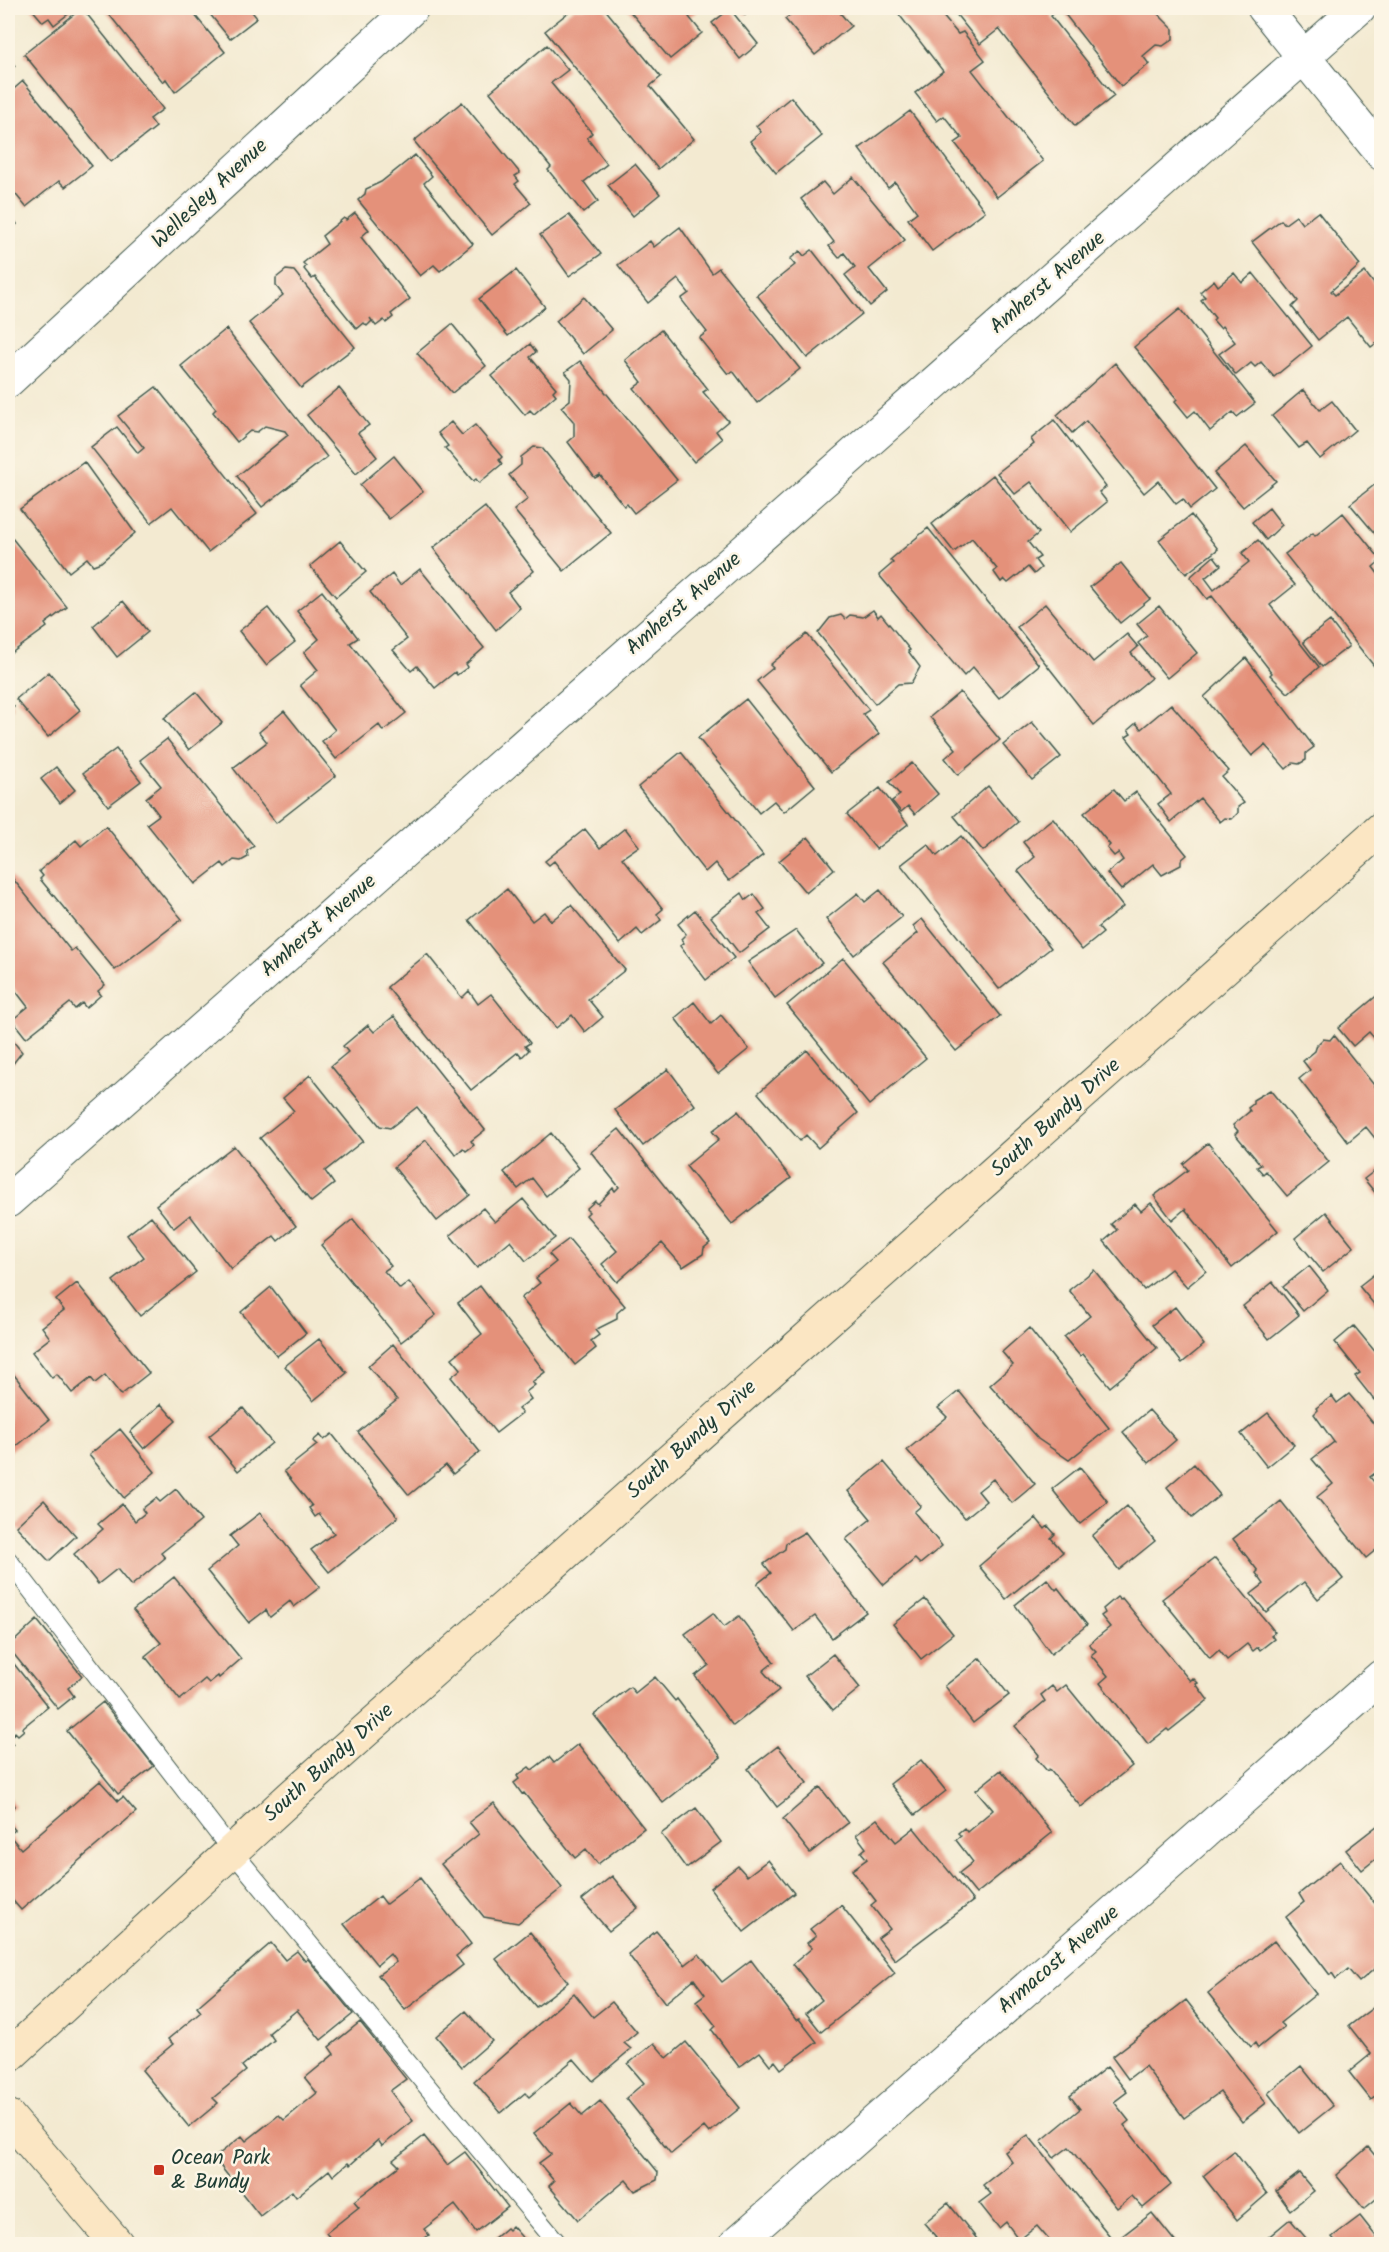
<svg xmlns="http://www.w3.org/2000/svg" width="1389" height="2252" viewBox="0 0 1389 2252" font-family="Kalam,sans-serif">
	<rect width="100%" height="100%" fill="#fcf5e5"/>
	<filter id="ink" filterUnits="userSpaceOnUse"><feTurbulence type="fractalNoise" baseFrequency=".0167" numOctaves="2"/><feDisplacementMap in="SourceGraphic" scale="12" xChannelSelector="R" yChannelSelector="G"/><feConvolveMatrix kernelMatrix="1 2 1 2 8 2 1 2 1" color-interpolation-filters="sRGB"/></filter>
	<filter id="wash" filterUnits="userSpaceOnUse"><feTurbulence type="fractalNoise" baseFrequency=".008" numOctaves="4" result="noise"/><feDisplacementMap in="SourceGraphic" scale="24" xChannelSelector="R" yChannelSelector="G"/><feGaussianBlur stdDeviation="1.35" result="paint"/><feColorMatrix in="noise" values="0 0 0 0 0 0 0 0 0 0 0 0 0 0 0 0 0 1.4 0 .05"/><feComposite in="paint" operator="in"/></filter>
	<g filter="url(#wash)">
		<rect width="100%" height="100%" fill="#f3ead1"/>
		<g id="blocks">
			<path fill="#e4917a" d="M31,8H76L54,25L49,18L43,22Z
				M82,8L163,109L150,119L156,127L111,162L24,54Z
				M104,8H189L225,52L175,92L166,79L163,82Z
				M205,8H249L257,18L230,39Z
				M574,8H604L661,77L650,86L694,139L658,169L545,31Z
				M627,8H702L689,17L702,33L670,59Z
				M739,8H754L745,15Z
				M799,8H836L851,26L815,55L785,19Z
				M894,8H936L958,34L963,32L985,60L972,70L1043,161L997,197L955,143L962,138L944,116L937,121L915,93L943,71Z
				M951,8H1048L1053,14L1051,16L1114,96L1075,126L999,29L980,44Z
				M1060,8H1152L1173,29V39L1163,46L1156,45L1143,56L1149,64L1121,86Z
				M730,9L758,44L740,59L712,23Z
				M547,45L568,70L551,83L592,133L587,138L607,164L584,182L598,201L583,213L548,170L551,167L490,92Z
				M8,57L15,66L8,72Z
				M23,81L92,166L65,187L59,181L26,207L8,185V94Z
				M791,97L822,136L776,173L750,141L761,132L756,126Z
				M462,102L520,173L515,176L519,181L515,184L531,203L492,235L414,141Z
				M910,111L985,211L932,251L908,219L917,212L895,182L888,188L859,149Z
				M415,155L432,176L424,183L473,244L440,271L434,265L420,276L358,200L365,194L366,189L381,182Z
				M635,164L660,194L633,216L608,185Z
				M853,177L905,240L869,269L887,292L870,306L845,275L855,267L844,253L839,258L829,246L834,242L801,199L823,182L833,194Z
				M8,211L17,224L8,231Z
				M1318,212L1360,265L1331,291L1335,295L1365,272L1378,289L1382,287V339L1371,347L1347,317L1318,340L1292,307L1298,301L1252,242L1281,220L1285,224L1296,216L1302,224Z
				M355,213L369,230L361,237L410,299L391,314L393,317L386,323L384,320L376,326L370,318L372,321L367,326L364,323L357,329L315,277L312,279L304,269L306,266L303,263L327,244L322,236L344,218L346,220Z
				M569,215L601,254L569,276L540,235Z
				M680,227L712,273L719,268L800,369L757,403L733,371L728,374L699,338L707,332L681,299L689,293L678,279L648,303L618,265L650,241L654,247Z
				M812,250L862,314L807,358L757,295L795,265L790,259L800,251L804,256Z
				M286,270L294,271L355,347L301,388L249,323L283,295L276,286V278Z
				M516,270L545,307L508,336L479,299Z
				M1234,273L1242,283L1253,273L1312,346L1274,377L1261,362L1255,367L1251,363L1236,375L1219,354L1235,342L1222,326L1220,328L1213,320L1215,318L1201,300L1205,297L1200,292L1214,280L1218,286Z
				M584,297L612,330L583,354L556,321Z
				M1180,309L1255,403L1237,417L1233,412L1210,431L1195,411L1188,417L1175,401L1177,399L1134,347Z
				M452,324L486,366L452,393L417,353Z
				M226,329L327,457L262,507L237,476L288,435L285,431L265,426L257,432L250,431L237,442L213,412L216,409L181,366Z
				M661,330L708,389L703,392L728,421L716,431L722,439L694,462L634,388L642,382L625,360Z
				M530,344L536,352L530,357L556,388L553,391L556,395L534,414L530,410L525,415L492,376Z
				M580,361L677,480L634,513L627,504L624,506L600,475L595,478L568,442L574,437V422L561,407L570,400L571,379L565,372Z
				M1115,363L1215,489L1190,509L1183,499L1176,504L1158,481L1144,493L1086,421L1072,433L1057,415Z
				M156,387L257,514L208,552L172,507L151,523L91,447L117,427L138,453L144,448L118,416Z
				M339,388L369,425L358,433L377,457L356,474L307,415Z
				M1303,390L1320,410L1332,401L1355,430L1320,459L1307,443L1299,448L1272,416Z
				M1054,420L1106,487L1099,492L1107,502L1070,532L1031,482L1015,494L997,473L1034,444L1031,439Z
				M451,422L462,435L475,425L502,457L499,460L502,464L479,483L476,479L473,481L445,448L448,446L438,433Z
				M1246,446L1276,481L1243,507L1214,473Z
				M534,447L542,448L611,533L564,571L514,510L528,499L509,475L521,465V457Z
				M394,456L423,492L389,519L360,485Z
				M84,462L135,533L101,562L93,565L87,558L69,572L20,509Z
				M993,475L1039,533L1028,542L1040,557L1035,560L1041,568L1034,574L1028,567L1008,583L1004,579L1001,582L994,572L997,569L972,538L954,552L932,524Z
				M1382,479V542L1350,504Z
				M485,507L534,571L508,592L520,608L496,630L433,548Z
				M1269,508L1282,525L1266,540L1252,522Z
				M1343,513L1381,560L1373,567L1382,579V676L1285,554L1313,533L1315,536Z
				M1191,515L1218,549L1186,574L1159,540Z
				M928,528L1039,665L999,698L973,667L964,676L879,575L893,563L890,560Z
				M8,533L67,607L45,624L47,627L10,654L8,651Z
				M1258,540L1295,585L1270,605L1319,667L1288,693L1270,675L1272,673L1212,596L1207,599L1190,577L1214,556L1221,565L1205,578L1214,590L1249,562L1242,553Z
				M340,541L366,572L336,597L310,566Z
				M1121,563L1150,599L1120,623L1090,587Z
				M420,569L484,648L466,664L468,667L457,675L455,672L435,688L417,666L411,671L393,650L407,639L370,592L392,574L400,585Z
				M322,591L358,638L350,643L406,713L383,731L379,725L336,759L322,741L335,730L300,685L318,670L304,652L319,639L297,611Z
				M123,601L148,632L117,657L93,626Z
				M1045,604L1093,662L1127,634L1138,647L1131,653L1151,678L1094,725L1017,627Z
				M1159,606L1197,653L1167,678L1138,643L1147,636L1137,624Z
				M268,608L295,642L266,665L239,631Z
				M873,610L878,617L881,614L910,650L908,651L920,667L911,683L898,684L875,704L818,633L830,618L841,615L845,619L850,615L863,617Z
				M1330,621L1349,646L1322,667L1303,642Z
				M807,634L869,710L863,714L879,734L831,772L757,681L773,668L770,665Z
				M1246,658L1314,747L1306,753V760L1299,764L1293,763L1286,769L1265,745L1252,756L1204,697Z
				M49,672L80,710L48,737L16,699Z
				M196,692L222,723L189,750L164,718Z
				M960,692L1000,740L958,775L945,758L956,749L930,717Z
				M8,699L14,707L8,712Z
				M746,699L815,786L784,812L774,801L759,813L698,738Z
				M1171,704L1229,771L1222,777L1244,803L1238,807V813L1232,819L1225,818L1220,822L1200,798L1171,822L1158,804L1171,794L1126,737L1131,734L1128,730L1136,723L1141,729Z
				M284,711L336,776L276,823L233,768L267,742L259,732Z
				M1032,722L1061,757L1032,780L1003,745Z
				M167,739L254,846L247,851L248,857L241,861L234,860L225,867L222,863L195,884L147,824L159,815L146,798L161,786L140,760Z
				M116,749L141,781L108,806L83,773Z
				M681,752L763,855L729,881L715,863L705,872L638,787Z
				M912,763L938,794L915,814L908,806L901,812L892,801L900,795L889,782Z
				M56,767L75,790L60,803L41,779Z
				M988,786L1018,822L983,851L954,816Z
				M880,788L908,824L876,849L847,814Z
				M1114,789L1124,801L1136,792L1187,855L1181,860V865L1162,875L1153,864L1121,890L1107,873L1123,860L1118,853L1114,856L1107,848L1110,845L1084,813Z
				M1053,818L1123,907L1098,927L1103,933L1082,950L1018,871L1035,857L1023,842Z
				M106,826L182,919L115,970L40,879L43,876L39,871L76,840L81,846Z
				M625,828L639,846L622,858L663,909L657,914L661,920L642,935L637,929L620,944L554,861L549,865L545,861L585,829L600,848Z
				M961,836L1051,948L999,989L901,865L928,844L937,856Z
				M808,837L834,869L806,893L779,861Z
				M9,874L71,951L75,948L105,985L98,991L101,995L86,1008L82,1003L75,1009L70,1003L26,1038L12,1020L28,1007L8,981Z
				M507,889L532,921L544,912L551,921L571,905L625,970L588,999L603,1017L585,1032L572,1015L556,1028L469,920Z
				M880,890L902,917L854,955L826,919L858,893L865,902Z
				M742,893L746,900L754,894L765,909L758,914L770,929L739,953L711,917Z
				M695,910L734,958L706,980L680,946L684,943L681,939L686,934L678,924Z
				M922,919L1000,1016L956,1051L883,962L918,933L913,926Z
				M796,930L822,963L775,998L748,962Z
				M427,954L462,998L469,991L478,1004L491,994L530,1043L525,1046L529,1050L522,1057L518,1052L471,1090L387,987Z
				M843,958L926,1058L869,1105L787,1005Z
				M1380,993L1382,1047L1369,1032L1353,1046L1338,1028Z
				M694,1002L711,1024L721,1015L749,1049L718,1074L675,1018Z
				M394,1016L485,1130L471,1141L474,1145L466,1151L463,1148L456,1155L417,1107L390,1128L380,1126L331,1066L348,1052L343,1046L368,1025L374,1032Z
				M8,1035L22,1052L8,1070Z
				M1334,1035L1382,1095V1139L1378,1142L1366,1127L1348,1142L1299,1079L1310,1070L1303,1061L1315,1051L1317,1045L1323,1039L1330,1040Z
				M807,1050L858,1113L818,1148L806,1135L800,1141L758,1093Z
				M668,1069L695,1105L643,1146L615,1110Z
				M310,1075L363,1141L325,1171L334,1184L311,1202L260,1138L294,1111L283,1098Z
				M1270,1090L1329,1162L1287,1196L1266,1171L1263,1174L1257,1167L1261,1165L1235,1134L1238,1131L1233,1125L1250,1111L1248,1108L1253,1104V1100Z
				M738,1111L791,1178L732,1224L686,1166L719,1139L712,1131Z
				M619,1129L710,1243L704,1248L703,1254L683,1267L662,1243L617,1282L602,1264L617,1251L586,1215L589,1212L586,1209L595,1201L598,1204L613,1188L615,1191L619,1187L591,1152Z
				M551,1133L579,1168L546,1196L532,1178L518,1189L504,1172Z
				M426,1140L470,1195L437,1221L394,1167Z
				M1208,1143L1278,1231L1232,1268L1185,1209L1172,1220L1154,1196L1188,1170L1183,1164Z
				M234,1146L296,1226L278,1241L274,1236L231,1269L190,1215L174,1228L156,1205Z
				M1382,1165V1201L1364,1179Z
				M523,1199L555,1238L526,1261L510,1241L477,1268L450,1235L483,1208L495,1222Z
				M1151,1203L1206,1271L1187,1287L1171,1269L1144,1290L1104,1241L1117,1230L1111,1224L1135,1204L1141,1211Z
				M1326,1212L1354,1247L1323,1272L1295,1238Z
				M151,1216L196,1272L140,1316L113,1281L144,1257L127,1235Z
				M353,1219L391,1266L384,1271L400,1289L409,1282L436,1315L401,1342L321,1245Z
				M569,1239L625,1306L617,1313V1319L595,1330L599,1335L591,1341L596,1348L575,1365L521,1298L540,1283L536,1278L556,1262L549,1254Z
				M1309,1266L1328,1290L1303,1311L1283,1287Z
				M1382,1268V1314L1359,1286Z
				M1094,1270L1157,1348L1110,1387L1083,1354L1080,1356L1064,1337L1090,1316L1069,1290Z
				M1273,1282L1299,1315L1269,1339L1243,1306Z
				M77,1283L149,1373L121,1395L105,1375L95,1383L91,1378L72,1393L57,1374L52,1378L32,1352L50,1338L42,1327L64,1310L56,1300Z
				M480,1286L545,1372L532,1382L535,1385L526,1392L531,1399L518,1409L522,1413L496,1433L451,1377L461,1369L452,1358L482,1334L458,1303Z
				M271,1287L306,1333L277,1356L241,1312Z
				M1175,1307L1204,1345L1182,1363L1152,1325Z
				M1354,1326L1377,1354L1382,1350V1393L1374,1400L1355,1376L1360,1373L1335,1342Z
				M1029,1328L1109,1428L1069,1460L1038,1439L990,1385L1013,1365L1002,1352Z
				M319,1339L347,1373L313,1401L285,1366Z
				M393,1344L480,1452L453,1474L446,1465L409,1495L358,1432L397,1400L368,1366Z
				M8,1367L49,1420L8,1453Z
				M959,1391L1035,1484L1012,1503L993,1479L978,1491L986,1501L965,1518L907,1450L947,1417L938,1408Z
				M1349,1394L1382,1434V1468L1370,1477L1378,1487L1382,1484V1545L1366,1558L1317,1497L1333,1484L1312,1459L1334,1442L1314,1414L1318,1410L1316,1408L1332,1396L1337,1403Z
				M161,1404L176,1421L144,1449L130,1432Z
				M243,1408L272,1443L238,1471L209,1436Z
				M1149,1410L1176,1440L1149,1463L1123,1432Z
				M1268,1413L1294,1445L1267,1467L1241,1434Z
				M120,1429L155,1472L124,1498L89,1455Z
				M332,1434L398,1517L329,1572L311,1550L334,1533L319,1514L315,1517L309,1508L312,1506L284,1471L317,1445L313,1441L320,1435L324,1440Z
				M884,1462L921,1506L914,1512L942,1546L920,1564L915,1559L884,1585L846,1539L871,1519L848,1491Z
				M1194,1464L1220,1495L1192,1518L1167,1487Z
				M1080,1467L1108,1502L1080,1524L1052,1489Z
				M176,1489L201,1521L161,1553L165,1558L131,1586L117,1569L98,1584L74,1554L103,1529L98,1524L122,1504L135,1521L145,1513L142,1509L156,1498L160,1502Z
				M44,1500L76,1536L49,1561L16,1526Z
				M1281,1501L1343,1579L1318,1599L1304,1582L1266,1612L1251,1594L1264,1584L1256,1573L1258,1571L1233,1539Z
				M1127,1506L1155,1541L1119,1570L1092,1536Z
				M260,1513L320,1587L294,1607L290,1601L270,1617L266,1610L249,1623L207,1571L238,1546L230,1536Z
				M1036,1518L1045,1529L1048,1526L1055,1534L1051,1538L1063,1552L1006,1599L979,1566Z
				M805,1532L866,1612L832,1638L815,1616L794,1631L757,1584L771,1573L764,1564L785,1549L786,1543Z
				M1215,1558L1275,1632L1271,1635L1274,1639L1260,1650L1258,1647L1253,1651L1247,1644L1227,1660L1219,1650L1210,1658L1162,1599Z
				M174,1577L241,1659L219,1678L218,1676L209,1683L205,1679L180,1700L145,1656L161,1643L133,1610Z
				M1047,1579L1056,1590L1058,1588L1087,1625L1051,1654L1015,1605Z
				M1117,1597L1120,1600L1122,1598L1190,1681L1193,1678L1198,1683L1196,1684L1208,1700L1169,1731L1167,1729L1148,1744L1100,1683L1108,1676L1091,1655L1096,1651L1089,1644L1110,1627L1101,1616L1105,1613L1103,1609Z
				M925,1599L953,1634L921,1659L893,1624Z
				M713,1613L724,1627L739,1616L774,1662L763,1671L779,1690L733,1726L695,1676L709,1665L685,1634Z
				M37,1620L82,1676L68,1688L74,1696L58,1709L8,1647Z
				M833,1654L860,1688L833,1710L805,1676Z
				M980,1658L1009,1695L973,1723L945,1686Z
				M14,1664L48,1707L22,1728L24,1730L18,1735L15,1732L9,1739L13,1744L8,1749V1669Z
				M655,1677L675,1701L677,1699L721,1757L663,1803L594,1715L630,1687L635,1693Z
				M1066,1685L1132,1766L1081,1807L1049,1769L1047,1771L1036,1758L1039,1755L1015,1726L1045,1701L1041,1695L1052,1686L1057,1692Z
				M103,1702L154,1766L118,1794L67,1731Z
				M578,1744L644,1828L598,1864L586,1849L575,1858L524,1793L522,1794L514,1783L519,1779L517,1776L529,1767L532,1770L549,1757L554,1763Z
				M778,1746L807,1783L777,1807L748,1769Z
				M921,1760L946,1791L915,1815L890,1784Z
				M1001,1770L1052,1833L976,1894L959,1873L973,1862L956,1840L961,1836L958,1833L964,1828L967,1832L993,1810L976,1790Z
				M100,1781L118,1801L123,1797L136,1812L21,1910L8,1895V1822L15,1830L9,1835L21,1849Z
				M820,1787L848,1823L810,1853L783,1819Z
				M8,1794L15,1806L8,1812Z
				M494,1803L562,1888L518,1923L484,1917L441,1864L479,1834L469,1822Z
				M696,1808L721,1842L686,1868L661,1834Z
				M877,1819L896,1842L914,1828L973,1901L895,1960L878,1938L890,1929L871,1905L876,1901L852,1870L867,1859L861,1852L866,1848L856,1835Z
				M1382,1822V1863L1377,1858L1362,1870L1346,1850Z
				M768,1860L794,1893L744,1932L710,1888L738,1866L747,1876Z
				M1340,1861L1382,1912V1967L1379,1965L1359,1982L1348,1969L1336,1979L1332,1973L1330,1975L1286,1917L1304,1902L1299,1894Z
				M612,1876L638,1908L609,1931L582,1900Z
				M420,1878L471,1944L456,1956L463,1965L405,2010L378,1975L396,1962L390,1954L377,1965L344,1924L380,1896L386,1904Z
				M841,1905L895,1973L821,2032L806,2013L822,2000L793,1964L812,1948L807,1943L816,1936L810,1929Z
				M656,1931L685,1965L699,1954L722,1982L751,1960L796,2020L799,2019L817,2042L781,2069L775,2061L770,2065L760,2052L739,2067L712,2030L716,2026L696,2001L705,1994L694,1979L665,2003L628,1954Z
				M530,1932L568,1982L536,2007L496,1959Z
				M1274,1941L1316,1994L1280,2023L1284,2027L1258,2048L1255,2043L1251,2047L1208,1993Z
				M271,1943L285,1960L297,1951L305,1961L308,1959L353,2014L321,2040L297,2010L269,2033L274,2040L242,2066L246,2071L213,2098L218,2103L189,2127L142,2070L173,2044L168,2039L201,2012L197,2007Z
				M574,1993L593,2017L612,2002L637,2032L624,2043L631,2049L593,2081L574,2059L529,2097L525,2093L501,2113L474,2081Z
				M1186,2000L1266,2103L1242,2122L1220,2092L1184,2118L1145,2066L1128,2079L1112,2057Z
				M1382,2001V2091L1371,2100L1349,2072L1371,2054L1349,2026Z
				M466,2011L492,2041L462,2067L436,2036Z
				M360,2022L406,2079L390,2091L413,2121L382,2146L378,2140L350,2165L348,2163L333,2176L329,2170L296,2197L292,2191L260,2216L214,2158L242,2136L246,2141L279,2115L284,2120L317,2093L305,2078L334,2054L329,2047Z
				M686,2042L740,2108L709,2133L704,2127L671,2154L626,2098L644,2083L628,2064L654,2043L667,2058Z
				M1301,2066L1333,2106L1299,2133L1268,2093Z
				M1107,2067L1127,2092L1114,2102L1129,2121L1124,2125L1171,2185L1143,2208L1132,2196L1117,2208L1069,2147L1054,2158L1041,2141L1080,2109L1070,2096Z
				M600,2101L658,2172L657,2180L635,2191L626,2180L578,2220L549,2186L554,2181L539,2163L551,2154L534,2133L571,2103L582,2116Z
				M1028,2135L1113,2240L1108,2244H1044L1049,2240L1037,2226L1019,2240L1006,2222L999,2228L979,2203L991,2194L983,2185L1012,2162L1005,2152Z
				M424,2136L447,2165L465,2152L508,2207L476,2232L455,2205L424,2229L429,2235L417,2244H324L331,2239L326,2233L359,2207L354,2201L399,2166L393,2160Z
				M1368,2147L1382,2164V2194L1364,2209L1336,2175Z
				M1234,2151L1267,2194L1237,2220L1203,2176Z
				M1299,2173L1314,2191L1290,2210L1276,2191Z
				M948,2203L981,2244H927L936,2237L924,2223Z
				M1152,2213L1177,2244H1126L1121,2237Z
				M1360,2216L1382,2244H1338L1332,2237Z
				M1290,2219L1311,2244H1260Z
				M512,2226L528,2244H487L506,2228L508,2230Z"/>
		</g>
	</g>
	<g filter="url(#ink)">
		<use href="#blocks" fill-opacity="0" stroke="#3f574c" stroke-width="1.5"/>
		<g fill="none" stroke-linecap="round" stroke-linejoin="round">
			<g stroke="#3f574c" stroke-width="20">
				<path id="service" d="M8,1560L232,1851L558,2244"/>
			</g>
			<g stroke="#3f574c" stroke-width="35">
				<path id="minor" d="M1264,8L1382,154
					M8,381L412,8
					M8,1201L1359,8
					M736,2244L1382,1676"/>
			</g>
			<g stroke="#3f574c" stroke-width="35">
				<path id="secondary" d="M8,2057L293,1795L1382,828
					M8,2116L117,2244"/>
			</g>
			<use href="#service" stroke="#fff" stroke-width="18"/>
			<use href="#minor" stroke="#fff" stroke-width="33"/>
			<use href="#secondary" stroke="#fbe6c3" stroke-width="33"/>
		</g>
	</g>
	<rect fill="#c8321e" stroke="#fcf5e5" stroke-width="2" x="153" y="2164" width="12" height="12" rx="3"/>
	<g text-anchor="middle" dominant-baseline="central" stroke-width="5" stroke-linejoin="round" paint-order="stroke">
		<g font-size="21" fill="#1f3d34" stroke="#fcf5e5">
			<text transform="translate(210 194) rotate(-43)">Wellesley Avenue</text>
			<text transform="translate(1048 283) rotate(-41)">Amherst Avenue</text>
			<text transform="translate(684 604) rotate(-41)">Amherst Avenue</text>
			<text transform="translate(319 926) rotate(-41)">Amherst Avenue</text>
			<text transform="translate(1056 1118) rotate(-42)">South Bundy Drive</text>
			<text transform="translate(692 1440) rotate(-42)">South Bundy Drive</text>
			<text transform="translate(329 1763) rotate(-42)">South Bundy Drive</text>
			<text transform="translate(1059 1960) rotate(-41)">Armacost Avenue</text>
		</g>
		<g font-size="21" fill="#1f3d34" stroke="#fcf5e5" text-anchor="start">
			<text x="171" y="2158">Ocean Park<tspan x="171" dy="24">&amp; Bundy</tspan></text>
		</g>
	</g>
	<rect width="1389" height="2252" fill="none" stroke="#fcf5e5" stroke-width="30"/>
</svg>
